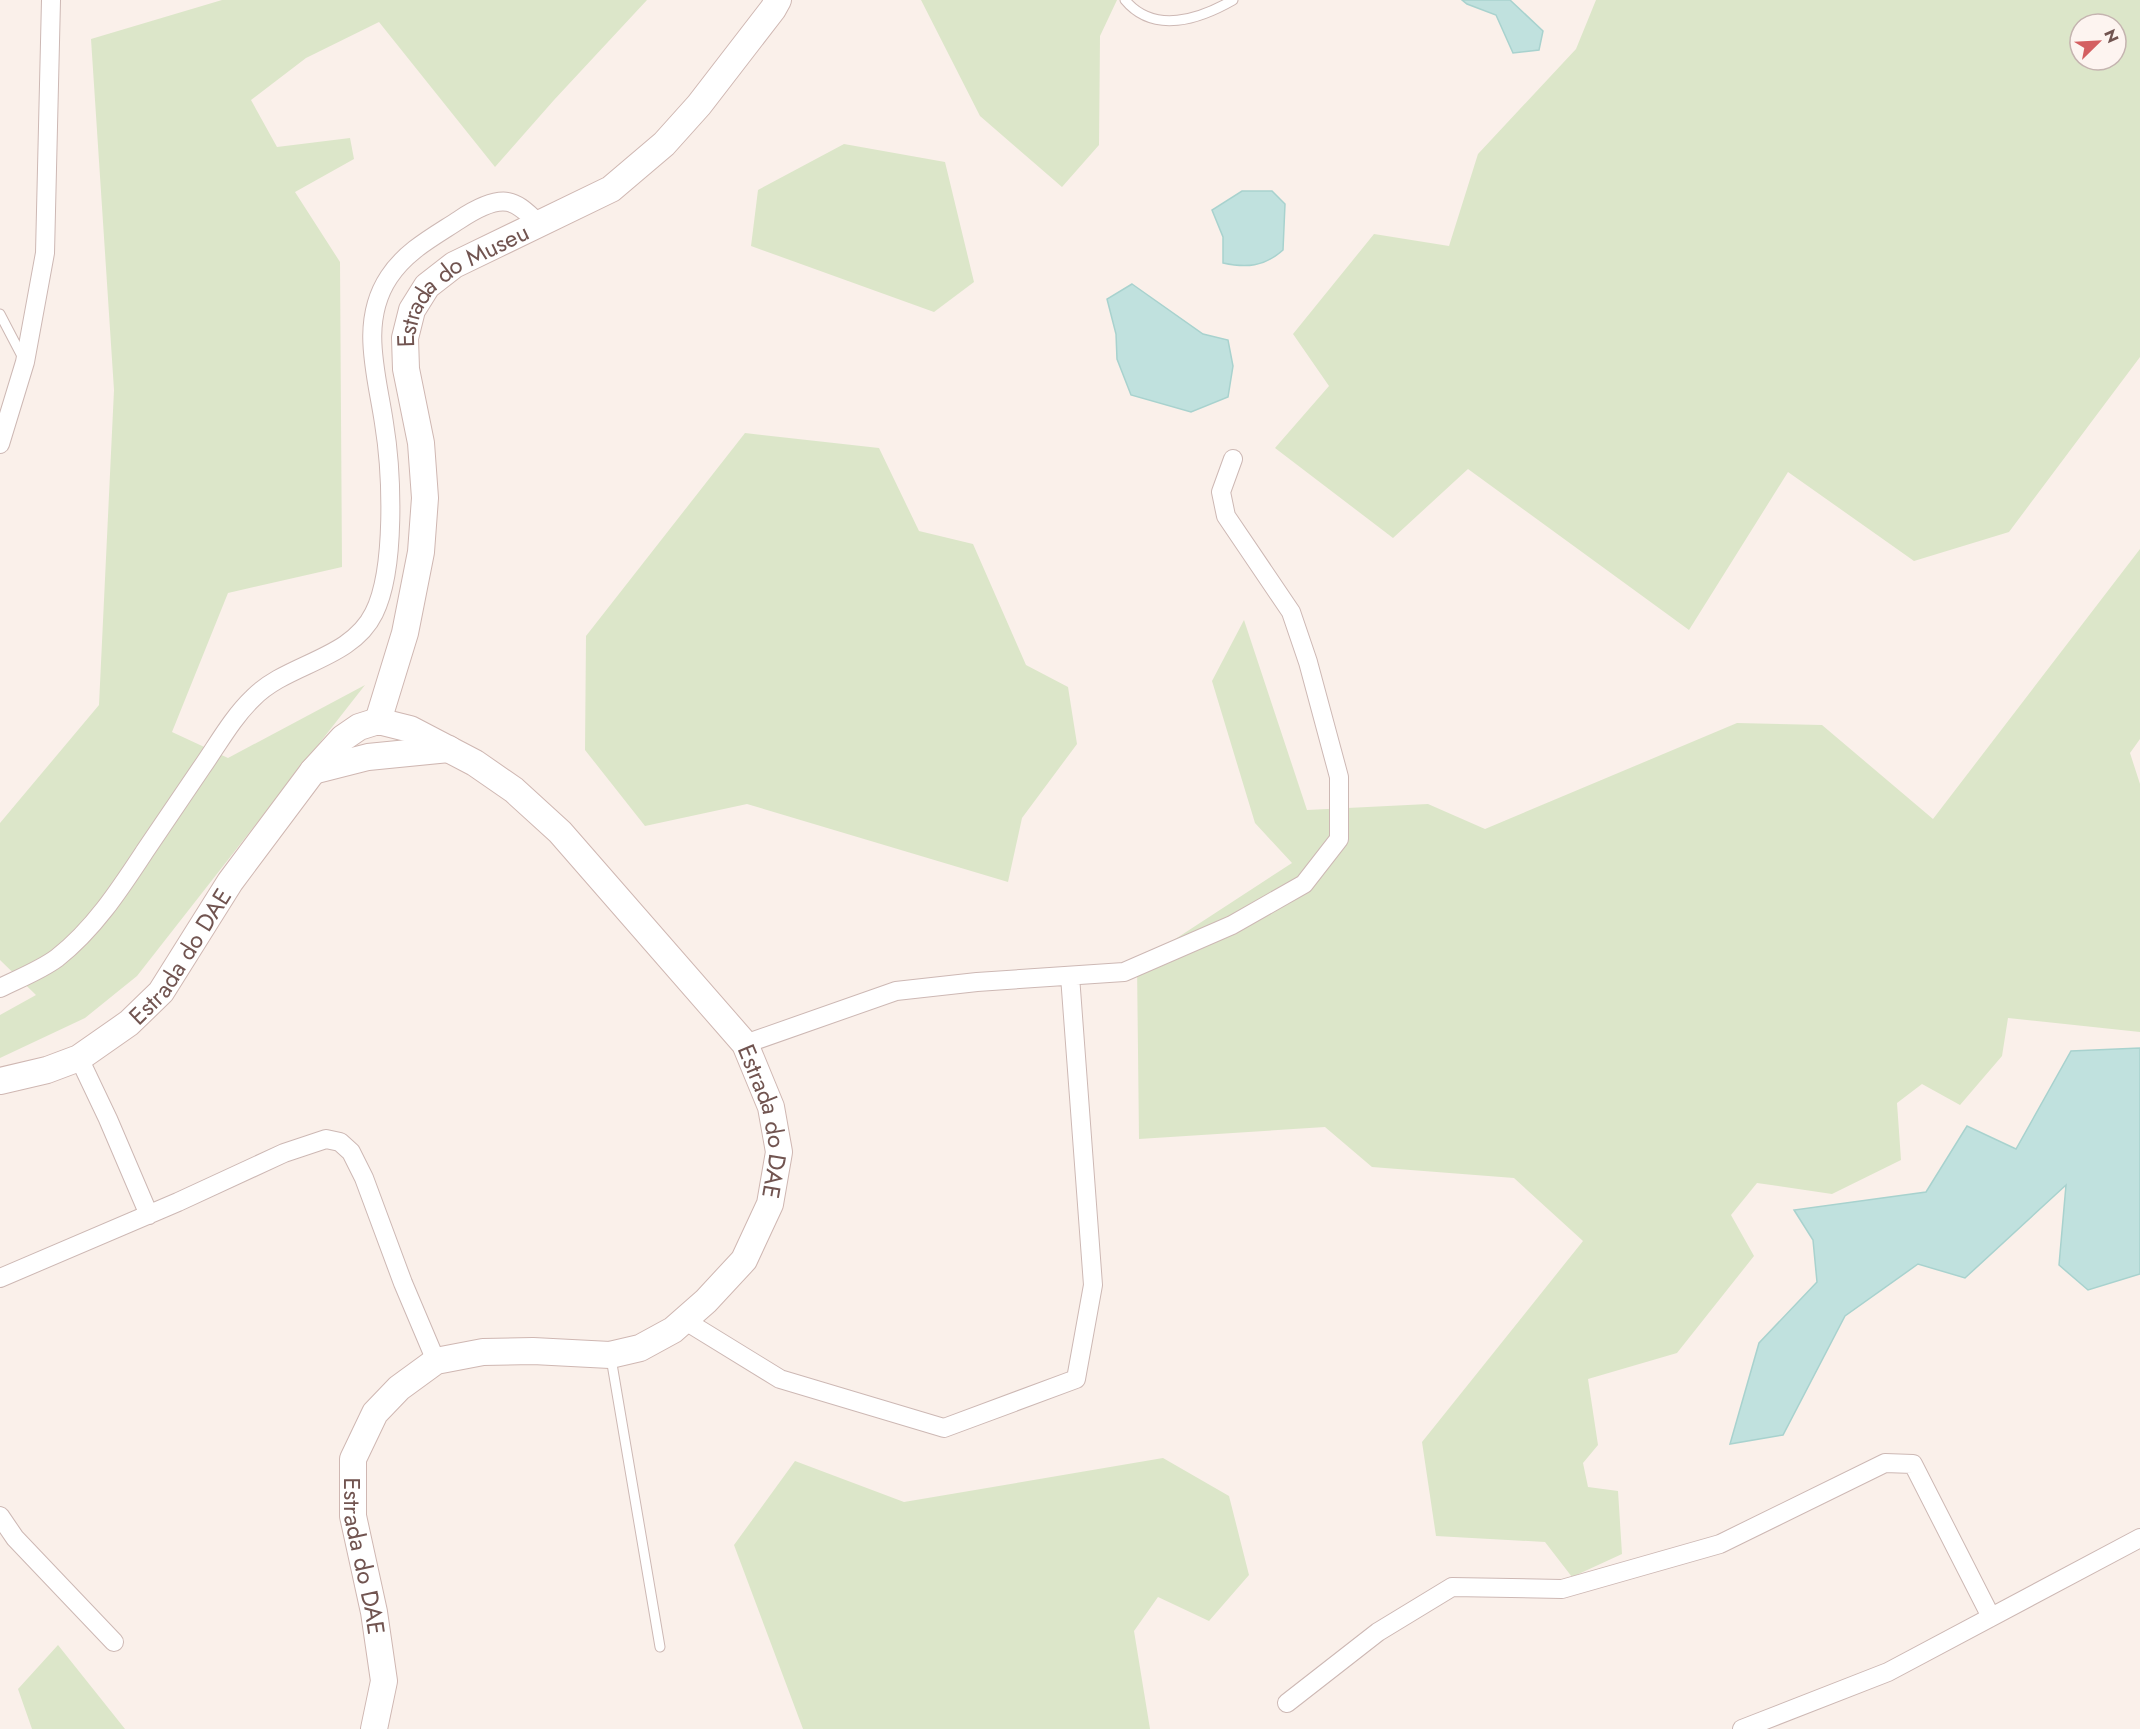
<svg xmlns="http://www.w3.org/2000/svg" width="2140" height="1729" font-family="Jost,sans-serif">
<style>
.green{fill:#dce6c9;fill-rule:evenodd}
.water{fill:#c0e1de;stroke:#a8d2ce;stroke-width:1.5}
.lines{fill:none;stroke-linecap:round;stroke-linejoin:round}
.lane-casing{stroke:#cdb8b4;stroke-width:11}
.street-casing{stroke:#cdb8b4;stroke-width:20}
.secondary-casing{stroke:#cfb7b2;stroke-width:28}
.lane{stroke:#fff;stroke-width:9}
.street{stroke:#fff;stroke-width:18}
.secondary{stroke:#fff;stroke-width:26}
.labels{text-anchor:middle;dominant-baseline:central;stroke-width:4.5;stroke-linejoin:round;paint-order:stroke}
.street-label{font-size:24px;fill:#715450;stroke:#fdf4f0}
</style>
<rect width="100%" height="100%" fill="#faf0ea"/>
<path class="green" d="M222 0H647L554 100 495 167 379 22 306 58 251 100 277 147 350 138 354 159 295 192 340 262 342 567 228 593 172 732 228 758 365 685 137 976 85 1018 0 1058V1015L36 995 0 960V823L99 705 114 390 91 39Z
M921 0H1117L1100 36 1099 145 1062 187 980 116Z
M1596 0H2140V357L2009 532 1914 561 1788 472 1689 630 1468 469 1393 538 1275 448 1329 386 1293 334 1374 234 1449 246 1478 154 1576 49ZM2080 24H2116V60H2080Z
M844 144 945 162 974 282 934 312 751 246 758 190Z
M745 433 879 448 919 531 973 544 1026 665 1068 687 1077 744 1022 818 1008 882 747 804 645 826 585 750 586 636Z
M2140 549V739L2130 753 2140 784V1032L2008 1018 2002 1056 1960 1105 1922 1084 1897 1103 1901 1160 1832 1194 1757 1183 1731 1215 1754 1256 1677 1353 1588 1379 1598 1445 1583 1463 1588 1487 1618 1491 1622 1554 1572 1577 1545 1542 1436 1536 1422 1442 1583 1241 1514 1178 1372 1167 1325 1127 1139 1139 1137 964 1292 863 1255 823 1212 681 1244 620 1307 810 1428 804 1485 829 1737 723 1822 725 1933 819Z
M1163 1458 1229 1496 1249 1575 1209 1621 1158 1597 1134 1631 1150 1729H803L734 1545 795 1461 904 1502Z
M58 1645 125 1729H32L18 1689Z"/>
<path class="water" d="M1462 0H1510L1543 31 1539 50 1513 53 1496 15 1467 4Z
M1242 191H1272L1285 204 1283 250C1264 267 1246 268 1223 263V237L1212 210Z
M1132 284 1203 334 1228 340 1233 366 1228 397 1191 412 1131 395 1117 359 1116 334 1107 299Z
M2140 1048V1274L2088 1290 2059 1265 2066 1185 1965 1278 1918 1264 1845 1316 1783 1435 1730 1444 1759 1343 1817 1282 1813 1240 1794 1210 1926 1192 1967 1126 2016 1149 2071 1051Z"/>
<g class="lines">
<defs>
<path id="lane" d="M1125 0C1154 35 1200 19 1233 0
M0 314 24 360
M611 1358 660 1647"/>
<path id="street" d="M0 444 25 362 45 253 51 0
M0 988C18 979 41 970 57 958 94 929 120 889 145 851 164 823 183 795 202 767 218 744 233 717 253 698 287 663 351 660 374 613 396 569 392 472 384 423 377 375 359 322 389 277 406 251 433 237 459 220 471 212 492 199 508 202 520 204 530 216 539 223
M745 1044 896 991 977 982 1124 972 1232 925 1304 884 1339 839V777L1308 662 1291 612 1226 516 1221 492 1233 459
M79 1058 108 1119 149 1215
M0 1278 178 1202 284 1153 326 1139 340 1142 351 1152 364 1178 403 1283 436 1361
M684 1320 780 1379 944 1428 1076 1379 1093 1285 1070 976
M0 1516 15 1538 114 1642
M1287 1703 1378 1632 1452 1587 1562 1589 1720 1544 1885 1463 1913 1464 1991 1617
M1742 1729 1888 1672 2140 1538"/>
<g id="secondary">
<path id="s1" d="M378 721 405 633 421 552 425 498 421 443 406 369 405 338 412 310 427 286 454 265 611 189 664 144 699 105 773 9 778 0"/>
<path d="M313 771 368 757 449 749"/>
<path id="s2" d="M0 1081 47 1070 79 1058 129 1023 161 992 230 882 313 771 343 738 359 727 378 721 410 729 475 763 514 790 560 832 745 1044 771 1107 779 1152 770 1204 744 1260 706 1301 673 1330 640 1348 610 1355 533 1351 483 1352 436 1361 399 1388 375 1413 353 1459V1516L374 1612 384 1681 374 1729"/>
</g>
</defs>
<use href="#lane" class="lane-casing"/>
<use href="#street" class="street-casing"/>
<use href="#secondary" class="secondary-casing"/>
<use href="#lane" class="lane"/>
<use href="#street" class="street"/>
<use href="#secondary" class="secondary"/>
</g>
<g class="labels">
<g class="street-label">
<text stroke="none"><textPath href="#s1" startOffset="472">Estrada do Museu</textPath></text>
<text stroke="none"><textPath href="#s2" startOffset="228">Estrada do DAE</textPath></text>
<text stroke="none"><textPath href="#s2" startOffset="1119">Estrada do DAE</textPath></text>
<text stroke="none"><textPath href="#s2" startOffset="1839">Estrada do DAE</textPath></text>
</g>
</g>
<g transform="translate(2098 42) rotate(66)"><circle r="28" fill="#fdf4f0" stroke="#c5b4b0" stroke-width="1.5"/>
<path d="M0-4.5L10 22L0 15L-10 22Z" fill="#d45f61"/>
<text y="-9" font-size="16" font-weight="bold" text-anchor="middle" fill="#715450">N</text>
</g>
</svg>
